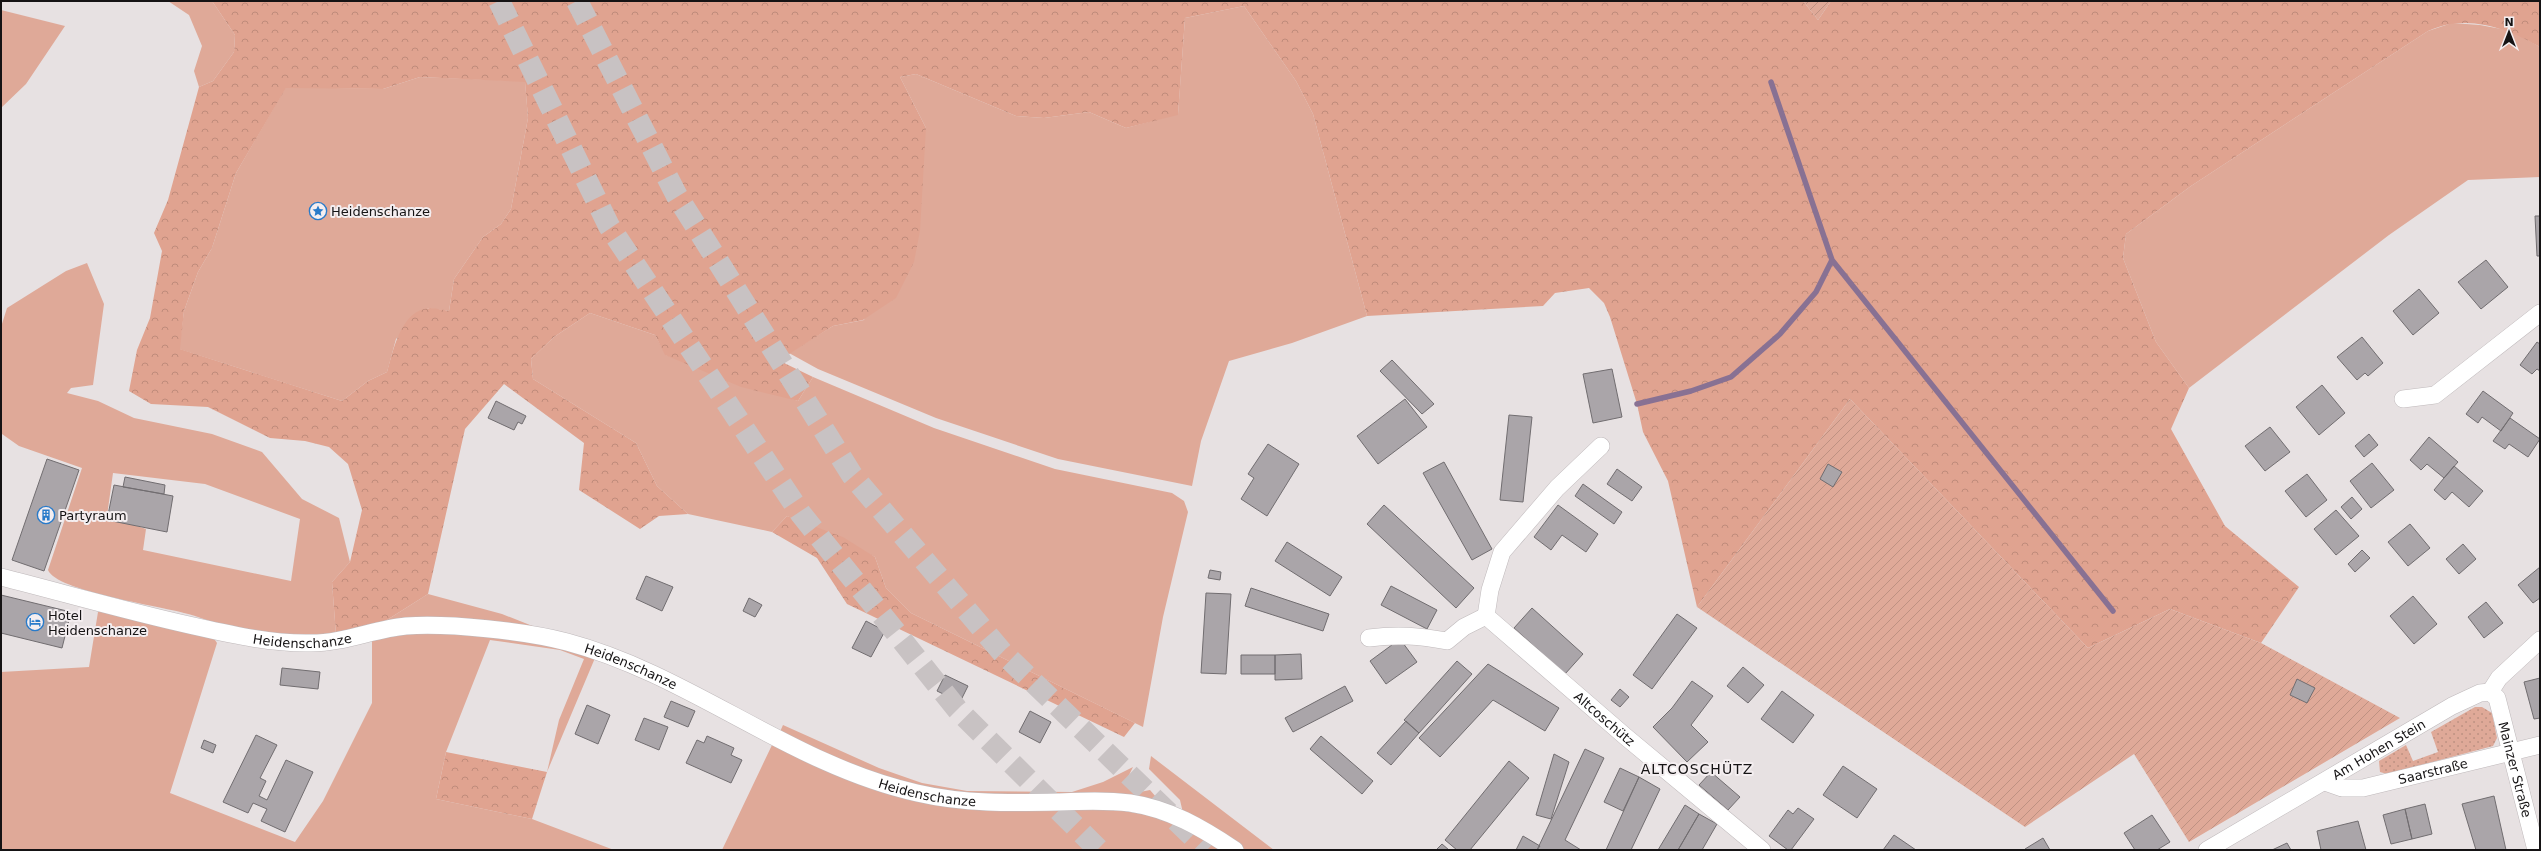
<svg xmlns="http://www.w3.org/2000/svg" width="2541" height="851" font-family="'DejaVu Sans',sans-serif">
<style>
.grass{fill:#dfa998;fill-rule:evenodd}
.forest{fill:url(#forest-crowns);fill-rule:evenodd}
.park{fill:url(#park-dots)}
.garden{fill:url(#garden-furrows)}
.lines{fill:none;stroke-linecap:round;stroke-linejoin:round}
.stream{stroke:#887193;stroke-width:5.5}
.building{fill:#aaa5a9;stroke:#716d70}
.highway-tunnel{stroke:#c8c2c3;stroke-width:22;stroke-dasharray:22 11;stroke-linecap:butt}
.street-casing{stroke:#bfb9bb;stroke-width:18}
.street{stroke:#fff;stroke-width:17}
.labels{text-anchor:middle;dominant-baseline:central;stroke-width:4;stroke-linejoin:round;paint-order:stroke}
.poi-label{font-size:13px;fill:#151314;stroke:#f4eef0;text-anchor:start}
.street-label{font-size:13px;fill:#151314;stroke:#f4eef0}
.neighbourhood-label{font-size:14px;letter-spacing:1px;fill:#151314;stroke:#f4eef0}
</style>
<defs>
<pattern id="forest-crowns" width="20" height="18" patternUnits="userSpaceOnUse"><rect width="20" height="18" fill="#e0a390"/><path d="M2 6a3 3 0 1 1 6 0M12 15a3 3 0 1 1 6 0" fill="none" stroke="#bf8b7b"/></pattern>
<pattern id="park-dots" width="8" height="8" patternUnits="userSpaceOnUse"><rect width="8" height="8" fill="#dfa998"/><path d="M2 2h.1M6 6h.1" fill="none" stroke="#be9182" stroke-width="1.8" stroke-linecap="round"/></pattern>
<pattern id="garden-furrows" width="10" height="10" patternUnits="userSpaceOnUse"><rect width="10" height="10" fill="#dfa998"/><path d="M-1 1l2-2M0 10L10 0M9 11l2-2" fill="none" stroke="#be9182"/></pattern>
</defs>
<rect width="100%" height="100%" fill="#e7e1e2"/>
<path class="grass" d="M168 1H212L235 35 234 52 213 81 199 87 194 71 202 46 189 15Z
M1244 6 1296 81 1313 114 1367 316 1292 343 1229 361 1201 441 1192 486 1058 459 936 418 818 369 789 353 833 326 864 320 926 128 900 77 916 74 1016 116 1044 118 1089 112 1126 128 1178 114 1185 18Z
M1 10 65 26 26 84 1 108Z
M2452 23 2480 25 2512 31 2540 47V177L2468 180 2389 235 2189 388 2156 342 2123 258 2126 234 2191 186 2428 31Z
M420 77 525 81 528 118 511 209 501 224 483 237 454 279 449 311 428 308 396 339 387 372 368 381 342 401 179 349 184 311 198 272 212 248 236 173 286 87 383 89Z
M87 263 104 304 93 385 71 388 67 393 98 401 134 418 212 434 262 452 302 499 339 518 350 562 332 582 336 635C301 639 259 634 225 626 211 622 198 616 184 613 160 606 56 591 48 570L82 468 19 446 2 434 1 327 7 308 66 271ZM113 473 205 484 300 519 291 581 143 550 146 529 107 516Z
M590 313 655 335 666 355 798 401 813 377 934 428 1055 469 1172 493 1184 501 1188 512 1163 617 1143 727 911 613 886 588 875 557 787 516 772 532 688 514 657 486 636 443 533 379 531 359 554 337Z
M428 594 502 614 535 627 379 625Z
M105 611 213 637 217 643 170 793 295 842 323 801 372 703V639C440 621 529 639 595 658L547 772 559 720 584 659 560 650 490 640 446 752 436 799 532 819 614 850H1V672L89 667 98 612Z
M783 725 879 768 922 783 967 791 1072 792 1103 782 1133 767 1127 779 1140 792 1150 790 1162 804 972 796 875 776 779 734Z
M772 745 880 789 1096 806 1165 818 1226 850H722Z
M1151 756 1274 850H1244L1200 821 1183 813 1180 800 1149 769Z"/>
<path class="forest" d="M212 1H1803L1818 20 1831 1H2540V47C2514 32 2482 19 2451 24 2444 25 2435 28 2428 31L2191 186 2126 234 2123 258 2156 342 2189 388 2171 429 2225 526 2299 587 2261 643 2170 609 2088 648 1850 399 1697 607 1668 481 1643 432 1637 404 1610 317 1604 303 1589 288 1555 293 1543 306 1367 316 1313 114 1296 81 1244 6 1185 18 1178 115 1126 128 1089 112 1044 118 1016 116 916 74 900 77 926 128 920 231 914 262 896 298 863 320 833 326 786 356 782 362 813 377 798 401 741 387 665 355 655 335 590 313 554 337 531 359 533 379 636 443 657 486 688 514 659 516 640 529 579 490 584 443 504 384 465 429 428 594 379 625 336 635 332 582 350 562 362 510 348 464 329 447 305 441 270 438 208 407 151 404 129 391 137 350 150 318 162 251 154 233 168 200 199 87 213 81 234 52 235 35ZM420 77 525 82 528 118 511 209 501 224 483 237 454 279 449 311C443 310 436 308 430 308 401 309 393 351 387 372L368 381 342 401 180 349 184 311 198 272 212 248 236 173 286 88 383 89Z
M787 516 843 537 875 557 886 588 911 613 1135 723 1124 737 847 604 817 558 772 532Z
M446 752 547 772 532 819 436 799Z"/>
<path class="park" d="M2475 707H2482L2492 713 2497 738 2493 746 2387 774 2380 772 2379 761 2406 745 2413 761 2438 752 2431 732Z"/>
<path class="garden" d="M1803 1H1831L1818 20Z
M1850 399 2088 648 2170 609 2261 643 2400 718 2189 842 2134 754 2025 827 1697 607Z"/>
<g class="lines">
<path class="stream" d="M1771 82 1832 260 2113 611
M1637 404 1691 391 1731 377 1780 334 1816 292 1832 260"/>
</g>
<path class="building" d="M2535 216H2540V256H2537Z
M2486 260 2508 287 2481 309 2458 282Z
M2419 289 2439 313 2413 335 2393 311Z
M2362 337 2383 363 2368 376 2365 373 2357 380 2337 357Z
M2537 342 2540 344V371L2537 369 2532 374 2520 365Z
M1392 360 1434 404 1422 414 1380 371Z
M1612 369 1622 417 1593 423 1583 374Z
M2322 385 2345 413 2319 435 2296 407Z
M2483 391 2513 413 2501 431 2482 417 2478 423 2466 414Z
M1405 399 1427 427 1378 464 1357 436Z
M496 401 526 416 522 424 518 422 514 430 488 418Z
M1509 415 1532 417 1523 502 1500 500Z
M2510 418 2540 439 2528 457 2509 444 2505 449 2493 441Z
M2270 427 2290 452 2265 471 2245 446Z
M2369 434 2378 445 2364 457 2355 446Z
M2429 437 2458 462 2444 478 2427 464 2421 470 2410 460Z
M1268 444 1299 464 1267 516 1241 499 1254 478 1248 474Z
M47 459 79 470 44 571 12 560Z
M1444 462 1492 549 1472 560 1423 473Z
M2372 463 2394 490 2371 508 2350 481Z
M1828 464 1842 472 1833 487 1820 479Z
M2454 466 2483 491 2469 507 2452 492 2445 500 2434 490Z
M1617 469 1642 487 1632 501 1607 484Z
M2307 474 2327 500 2306 517 2285 491Z
M125 477 165 485 164 494 123 487Z
M1583 484 1622 512 1614 524 1575 496Z
M114 485 173 496 167 532 107 520Z
M2352 497 2362 509 2351 519 2341 507Z
M1384 505 1474 588 1456 608 1367 524Z
M1558 505 1598 534 1586 552 1562 535 1551 550 1534 537Z
M2336 510 2359 536 2336 555 2314 529Z
M2410 524 2430 548 2408 566 2388 542Z
M1287 542 1342 577 1330 596 1275 561Z
M2463 544 2476 559 2459 574 2446 559Z
M2362 550 2370 558 2355 572 2348 564Z
M2540 567V598L2533 603 2518 585Z
M1210 570 1221 572 1220 580 1208 578Z
M646 576 673 587 662 611 636 599Z
M1391 586 1437 610 1427 629 1381 605Z
M1251 588 1329 614 1323 631 1245 606Z
M1206 593 1231 594 1226 674 1201 673Z
M1 595 71 612 62 648 1 633Z
M2413 596 2437 624 2414 644 2390 616Z
M749 598 762 605 755 617 743 611Z
M2486 602 2503 623 2484 638 2468 617Z
M1532 608 1583 654 1565 674 1514 628Z
M1677 614 1697 628 1652 689 1633 675Z
M866 621 885 631 871 657 852 648Z
M1400 639 1417 662 1386 684 1370 661Z
M1301 654 1302 679 1275 680V655Z
M1241 655H1275V674H1241Z
M1457 661 1472 674 1419 733 1404 720Z
M1488 664 1559 708 1545 731 1493 700 1440 757 1419 738Z
M1743 667 1764 685 1748 703 1727 686Z
M282 668 320 672 318 689 280 685Z
M945 675 968 686 960 702 937 691Z
M2540 678V718L2534 719 2524 682Z
M2297 679 2315 688 2307 703 2290 695Z
M1692 681 1713 696 1691 725 1708 742 1687 762 1653 727 1672 708Z
M1345 686 1353 701 1293 732 1285 718Z
M1620 689 1629 697 1620 707 1611 700Z
M1782 691 1814 715 1793 743 1761 719Z
M671 701 695 711 688 727 664 717Z
M587 705 610 715 598 744 575 734Z
M1030 711 1051 722 1040 743 1019 732Z
M644 718 668 727 659 750 635 740Z
M1406 721 1419 733 1391 765 1377 753Z
M256 735 277 745 260 778 266 781 259 796 267 800 286 760 313 772 285 832 261 821 267 809 253 803 248 813 223 802Z
M707 736 734 748 731 755 742 760 731 783 686 763 697 740 704 743Z
M1321 736 1373 781 1362 794 1310 749Z
M204 740 216 745 213 753 201 748Z
M1585 749 1604 758 1565 840 1581 850H1537Z
M1554 754 1569 762 1551 819 1536 815Z
M1509 761 1529 778 1470 850H1457L1445 840Z
M1843 766 1877 789 1857 818 1823 795Z
M1620 768 1639 777 1623 811 1604 802Z
M1711 772 1740 797 1728 810 1699 785Z
M1639 777 1660 789 1631 850H1606Z
M2494 796 2506 850H2476L2462 804Z
M2425 804 2432 834 2412 839 2405 809Z
M1685 805 1699 814 1678 850H1658Z
M1798 808 1814 819 1791 850H1788L1769 836 1788 810 1793 814Z
M2405 809 2412 839 2391 844 2383 815Z
M1699 814 1717 824 1702 850H1678Z
M2152 815 2170 842 2157 850H2135L2124 833Z
M2358 821 2366 850H2321L2317 831Z
M1894 835 1916 850H1883Z
M1523 836 1540 846 1537 850H1516Z
M2043 838 2050 850H2025V849Z
M2287 843 2291 850H2272Z
M1442 844 1449 850H1436Z"/>
<g class="lines">
<path class="highway-tunnel" d="M499 1 609 226 801 514 957 709 1099 850
M577 1 677 196 852 475 1002 652 1207 850"/>
<defs>
<g id="street">
<path d="M2403 399 2435 395 2540 313"/>
<path id="s1" d="M1 577C64 593 126 611 189 625 229 634 270 644 311 643 344 643 374 629 406 626 449 623 525 631 567 642 691 675 791 765 917 793 964 804 1011 803 1059 802 1083 801 1106 800 1130 803 1170 809 1202 828 1235 850"/>
<path id="s2" d="M1486 616 1626 737 1762 850"/>
<path d="M1486 616 1490 590 1502 552 1557 488 1601 446"/>
<path d="M1369 638C1397 634 1420 636 1447 641L1464 627 1486 616"/>
<path id="s3" d="M2490 692 2497 698 2536 850"/>
<path d="M2490 692 2499 678 2540 640"/>
<path id="s4" d="M2325 782 2342 788H2363L2540 745"/>
<path id="s5" d="M2207 850 2452 706 2480 693 2490 692"/>
</g>
</defs>
<use href="#street" class="street-casing"/>
<use href="#street" class="street"/>
</g>
<defs>
<symbol id="sight-ring" viewBox="-11 -11 22 22"><circle r="9.5" fill="#f4eef0" stroke="#297bca" stroke-width="1.5"/><path d="M0-6L1.8-2.2L6-1.7L2.9 1.2L3.7 5.4L0 3.3L-3.7 5.4L-2.9 1.2L-6-1.7L-1.8-2.2Z" fill="#297bca"/></symbol>
<symbol id="building-ring" viewBox="-11 -11 22 22"><circle r="9.5" fill="#f4eef0" stroke="#297bca" stroke-width="1.5"/><path d="M-4-6H4V6H1V3H-1V6H-4ZM-2.5-4.3h1.7v1.8h-1.7ZM.8-4.3h1.7v1.8H.8ZM-2.5-1h1.7V.8h-1.7ZM.8-1h1.7V.8H.8Z" fill="#297bca"/></symbol>
<symbol id="hotel-ring" viewBox="-11 -11 22 22"><circle r="9.5" fill="#f4eef0" stroke="#297bca" stroke-width="1.5"/><path d="M-6-4.5h1.5V1H6V5H4.5V3h-9V5H-6ZM-4 0a1.8 1.8 0 1 1 3.6 0ZM.5 0V-2.5h3Q6-2.5 6 0Z" fill="#297bca"/></symbol>
</defs>
<g fill-rule="evenodd">
<use href="#sight-ring" x="308" y="201" width="20" height="20"/>
<use href="#building-ring" x="36" y="505" width="20" height="20"/>
<use href="#hotel-ring" x="25" y="612" width="20" height="20"/>
</g>
<g class="labels">
<g class="poi-label">
<text x="331" y="211">Heidenschanze</text>
<text x="59" y="515">Partyraum</text>
<text x="48" y="615">Hotel<tspan x="48" dy="15">Heidenschanze</tspan></text>
</g>
<g class="street-label">
<text stroke="none"><textPath href="#s1" startOffset="309">Heidenschanze</textPath></text>
<text stroke="none"><textPath href="#s1" startOffset="645">Heidenschanze</textPath></text>
<text stroke="none"><textPath href="#s2" startOffset="157">Altcoschütz</textPath></text>
<text stroke="none"><textPath href="#s5" startOffset="199">Am Hohen Stein</textPath></text>
<text stroke="none"><textPath href="#s3" startOffset="83">Mainzer Straße</textPath></text>
<text stroke="none"><textPath href="#s4" startOffset="111">Saarstraße</textPath></text>
<text stroke="none"><textPath href="#s1" startOffset="969">Heidenschanze</textPath></text>
</g>
<g class="neighbourhood-label">
<text x="1697" y="769">ALTCOSCHÜTZ</text>
</g>
</g>
<rect width="2541" height="851" fill="none" stroke="#151314" stroke-width="4"/>
<g transform="translate(2509 32)" stroke="#f4eef0" stroke-width="3" paint-order="stroke">
<path d="M0-3L7 15L0 10L-7 15Z" fill="#151314"/>
<text y="-6" font-size="11" font-weight="bold" text-anchor="middle" fill="#151314">N</text>
</g>
</svg>
